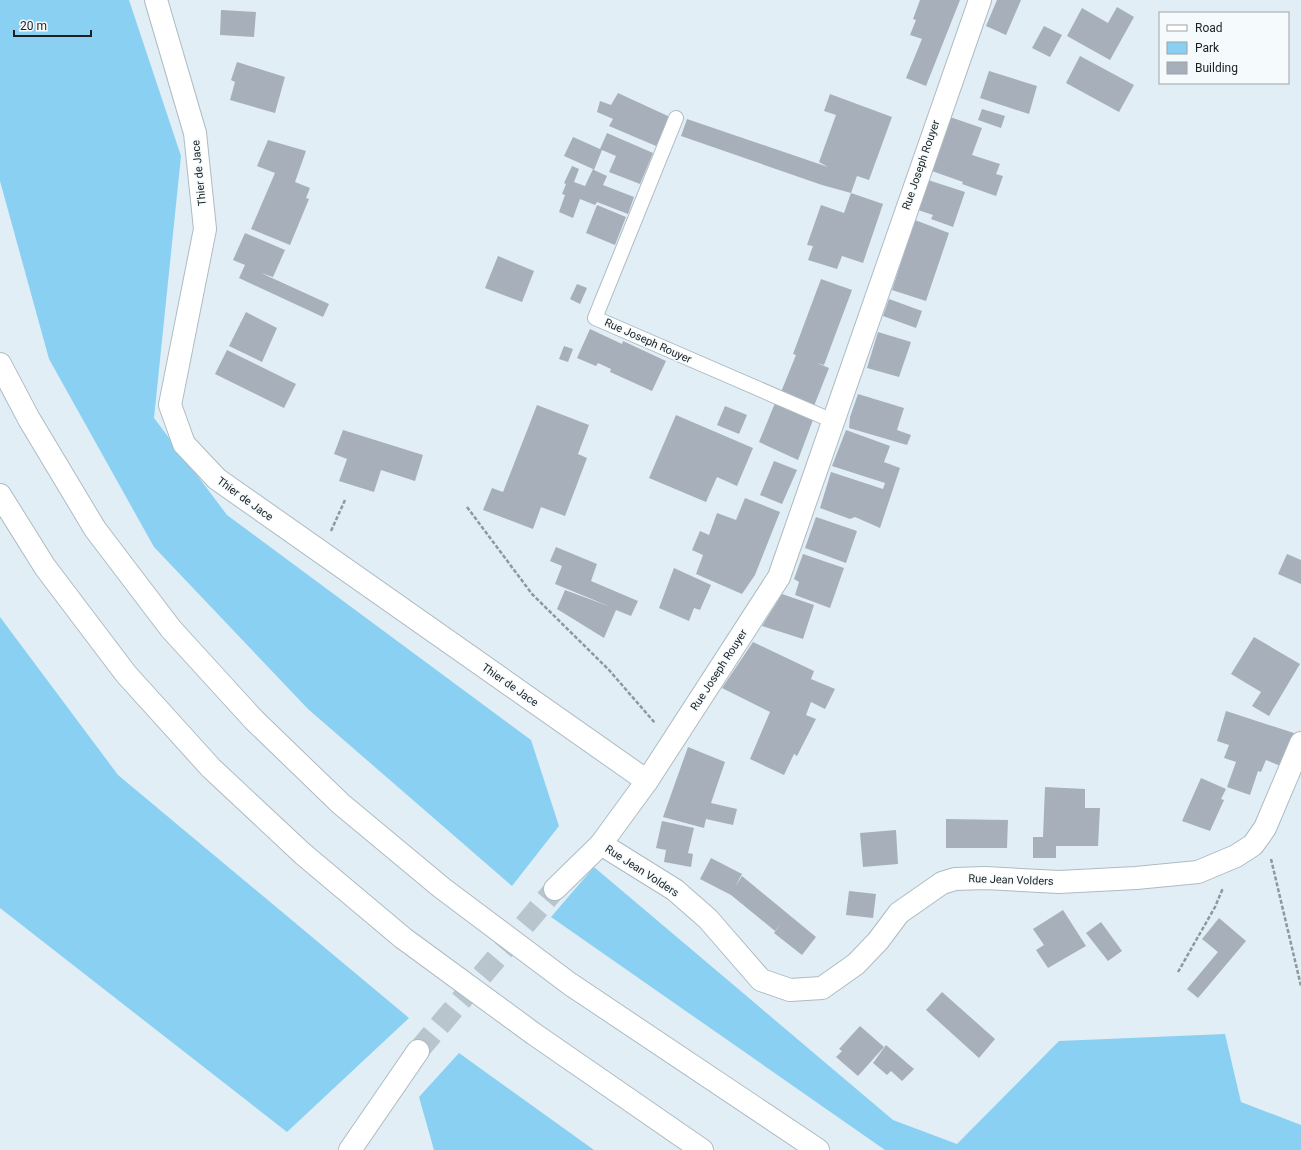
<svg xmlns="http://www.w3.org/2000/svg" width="1301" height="1150" font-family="Roboto,sans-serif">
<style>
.green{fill:#89d0f3}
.building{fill:#a7afba}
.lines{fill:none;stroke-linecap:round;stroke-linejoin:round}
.minor-tunnel{stroke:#b9c5cc;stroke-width:22;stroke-dasharray:22 11;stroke-linecap:butt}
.service-casing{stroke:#aebbc2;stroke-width:16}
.minor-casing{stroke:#aebbc2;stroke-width:24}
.tertiary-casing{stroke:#aebbc2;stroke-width:24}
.motorway-casing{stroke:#aebbc2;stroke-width:24}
.path{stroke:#8e989d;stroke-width:2.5;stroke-dasharray:4 2;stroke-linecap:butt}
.service{stroke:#fff;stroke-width:14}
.minor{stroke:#fff;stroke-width:22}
.tertiary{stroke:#fff;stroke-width:22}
.motorway{stroke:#fff;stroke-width:22}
.labels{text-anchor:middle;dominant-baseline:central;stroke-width:3;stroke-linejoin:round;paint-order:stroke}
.street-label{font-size:11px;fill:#1b2022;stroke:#f5fafd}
</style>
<rect width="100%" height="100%" fill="#e1eef6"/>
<path class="green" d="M0 0H129L181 156 154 418 227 515 531 740 559 826 512 886 308 709 154 547 49 359 0 181Z
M0 617 118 775 409 1018 287 1132 0 908Z
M594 867 893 1120 957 1144 1059 1041 1225 1034 1241 1102 1301 1125V1150H885L551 917Z
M459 1053 594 1150H434L419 1097Z"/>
<path class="building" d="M920 0H960L926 86 906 78 922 39 910 35 916 20 913 19Z
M997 0H1021L1006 35 986 26Z
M1117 7 1134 17 1110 60 1067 36 1082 8 1108 23Z
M221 10 256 12 254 37 220 35Z
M1044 26 1062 35 1050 57 1032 48Z
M1080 56 1134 85 1119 112 1066 83Z
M237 62 285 77 275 113 230 100 235 82 231 80Z
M989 71 1037 86 1029 114 980 98Z
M618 93 670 117 656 146 609 126 613 119 597 112 600 101 611 105Z
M830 94 892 117 869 180 857 176 851 193 822 185 681 136 687 119 828 167 819 162 836 115 824 111Z
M982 109 1005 116 1001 128 978 120Z
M950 117 982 128 972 155 1000 164 996 174 1003 176 996 196 962 184 963 182 932 171Z
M607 133 653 153 640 184 609 172 616 156 602 150 594 170 607 176 603 185 634 197 628 214 597 202 595 205 580 199 573 218 559 212 565 195 562 194 566 184 564 183 572 166 579 169 574 182 585 186 593 169 564 156 573 137 600 149Z
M268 140 306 151 295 182 310 188 306 198 309 199 290 245 251 229 275 173 257 166Z
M928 180 965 192 953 227 931 219 933 215 918 210Z
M851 193 883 204 863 263 842 256 837 269 808 260 813 246 807 245 821 205 844 213Z
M597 205 626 217 615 245 586 233Z
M915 220 949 233 926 301 892 290Z
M245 233 285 250 273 277 261 273 329 304 323 317 239 278 245 265 233 260Z
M498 256 534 271 522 302 485 288Z
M821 279 852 290 824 365 817 363 829 368 814 406 781 392 796 355 793 354Z
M577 284 587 288 580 304 570 299Z
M889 299 922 311 916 328 883 316Z
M246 312 277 328 262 362 229 346Z
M590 329 622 344 623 341 666 361 652 391 610 372 611 369 598 363 596 366 577 358Z
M878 332 911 342 899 377 867 368Z
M564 346 573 349 568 362 559 359Z
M227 350 296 384 284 408 215 374Z
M858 394 904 408 897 430 911 435 907 445 849 428 850 417Z
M775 403 813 420 798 460 759 442Z
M537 405 589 425 578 454 587 458 565 516 541 507 533 529 483 510 492 488 503 492Z
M725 406 747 415 739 434 717 425Z
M676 415 753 448 737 486 717 477 706 502 649 478Z
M343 430 423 455 415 481 381 470 374 492 339 481 347 459 334 454Z
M846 430 890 446 884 462 900 468 880 528 855 517 850 519 820 508 831 472 883 489 885 483 832 466Z
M774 461 797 470 782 504 760 495Z
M745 498 780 512 755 575 742 594 696 574 703 555 692 550 700 531 709 535 717 513 736 520Z
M816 517 857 531 846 563 805 548Z
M556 547 597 564 591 581 638 601 631 616 616 610 604 638 557 609 565 590 611 607 555 584 562 566 550 561Z
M803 554 844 568 830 608 795 595 799 582 794 579Z
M1287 554 1301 560V584L1278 574Z
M674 568 711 585 700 610 694 608 689 621 659 608Z
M782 594 814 605 803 639 762 626Z
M1254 637 1300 664 1269 716 1252 706 1261 692 1231 674Z
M753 642 814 671 811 679 835 689 825 709 811 702 806 715 816 719 797 756 794 754 784 775 750 759 770 712 722 688Z
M1226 711 1294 733 1283 767 1266 760 1261 772 1258 771 1250 795 1227 787 1236 762 1224 758 1229 745 1217 741Z
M688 747 725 762 711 803 737 809 733 825 706 819 704 828 663 817Z
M1201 778 1226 789 1221 799 1224 800 1210 831 1182 821Z
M1045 787 1085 789V808H1100L1098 846H1056V858H1033V837H1043Z
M946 819 1008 820 1007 848H946Z
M662 821 694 828 688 853 693 854 691 867 664 862 666 850 656 848Z
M896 830 898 864 863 867 860 833Z
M711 858 742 874 735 887 742 876 816 937 802 955 774 933 782 922 775 931 731 895 700 879Z
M849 891 876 894 873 918 846 915Z
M1063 910 1086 946 1048 968 1036 950 1044 945 1033 929Z
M1219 918 1246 941 1198 998 1187 989 1218 952 1202 939Z
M1101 922 1122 951 1108 961 1086 933Z
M942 992 995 1039 979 1058 926 1010Z
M860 1026 884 1047 858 1076 836 1057 842 1051 839 1049Z
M886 1045 914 1069 902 1081 891 1071 887 1075 873 1063Z"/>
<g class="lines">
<path class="minor-tunnel" d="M418 1051 555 889"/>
<defs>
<path id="service" d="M676 118 595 318 833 421"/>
<path id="minor" d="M156 0 195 133 205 229 170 405 184 444 217 479 647 781
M555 889 601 844 675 890 708 919 761 980 790 990 822 988 856 964 878 941 899 913 942 883 955 879 985 878 1059 882 1136 878 1198 872 1236 856 1253 845 1265 828 1301 743
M350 1150 418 1051"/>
<path id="tertiary" d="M601 844 647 781 779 577 980 0"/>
<path id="motorway" d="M0 364 29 419 95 529 171 629 254 720 341 804 442 888 570 984 818 1150
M0 495 45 567 126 674 211 768 303 854 403 938 534 1034 702 1150"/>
</defs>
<use href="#service" class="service-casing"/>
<use href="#minor" class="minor-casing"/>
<use href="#tertiary" class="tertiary-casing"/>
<use href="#motorway" class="motorway-casing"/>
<path class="path" d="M467 507 532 594 609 670 655 723
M331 531 345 500
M1271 859 1301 986
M1178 972 1215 907 1223 888"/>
<use href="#service" class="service"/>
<use href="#minor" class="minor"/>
<use href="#tertiary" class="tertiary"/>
<use href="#motorway" class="motorway"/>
</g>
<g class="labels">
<g class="street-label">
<text transform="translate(921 165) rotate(-71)">Rue Joseph Rouyer</text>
<text transform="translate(199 173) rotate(-96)">Thier de Jace</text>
<text transform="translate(648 341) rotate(24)">Rue Joseph Rouyer</text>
<text transform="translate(245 499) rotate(36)">Thier de Jace</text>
<text transform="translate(719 670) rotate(-57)">Rue Joseph Rouyer</text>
<text transform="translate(510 685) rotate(35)">Thier de Jace</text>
<text transform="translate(642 871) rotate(33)">Rue Jean Volders</text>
<text transform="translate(1011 880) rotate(2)">Rue Jean Volders</text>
</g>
</g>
<rect x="1159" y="12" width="130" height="72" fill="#f5fafd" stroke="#9ea3a5"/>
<rect x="1167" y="25" width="20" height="6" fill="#ffffff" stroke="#9ea3a5"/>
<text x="1195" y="32" font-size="12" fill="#1b2022">Road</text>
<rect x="1167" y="42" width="20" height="12" fill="#89d0f3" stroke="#9ea3a5"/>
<text x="1195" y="52" font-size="12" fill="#1b2022">Park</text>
<rect x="1167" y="62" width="20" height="12" fill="#a7afba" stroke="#9ea3a5"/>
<text x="1195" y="72" font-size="12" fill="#1b2022">Building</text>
<path d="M14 30v6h77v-6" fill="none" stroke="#1b2022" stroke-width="2"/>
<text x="20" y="30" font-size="12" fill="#1b2022" stroke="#f5fafd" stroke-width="3" paint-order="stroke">20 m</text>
</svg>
